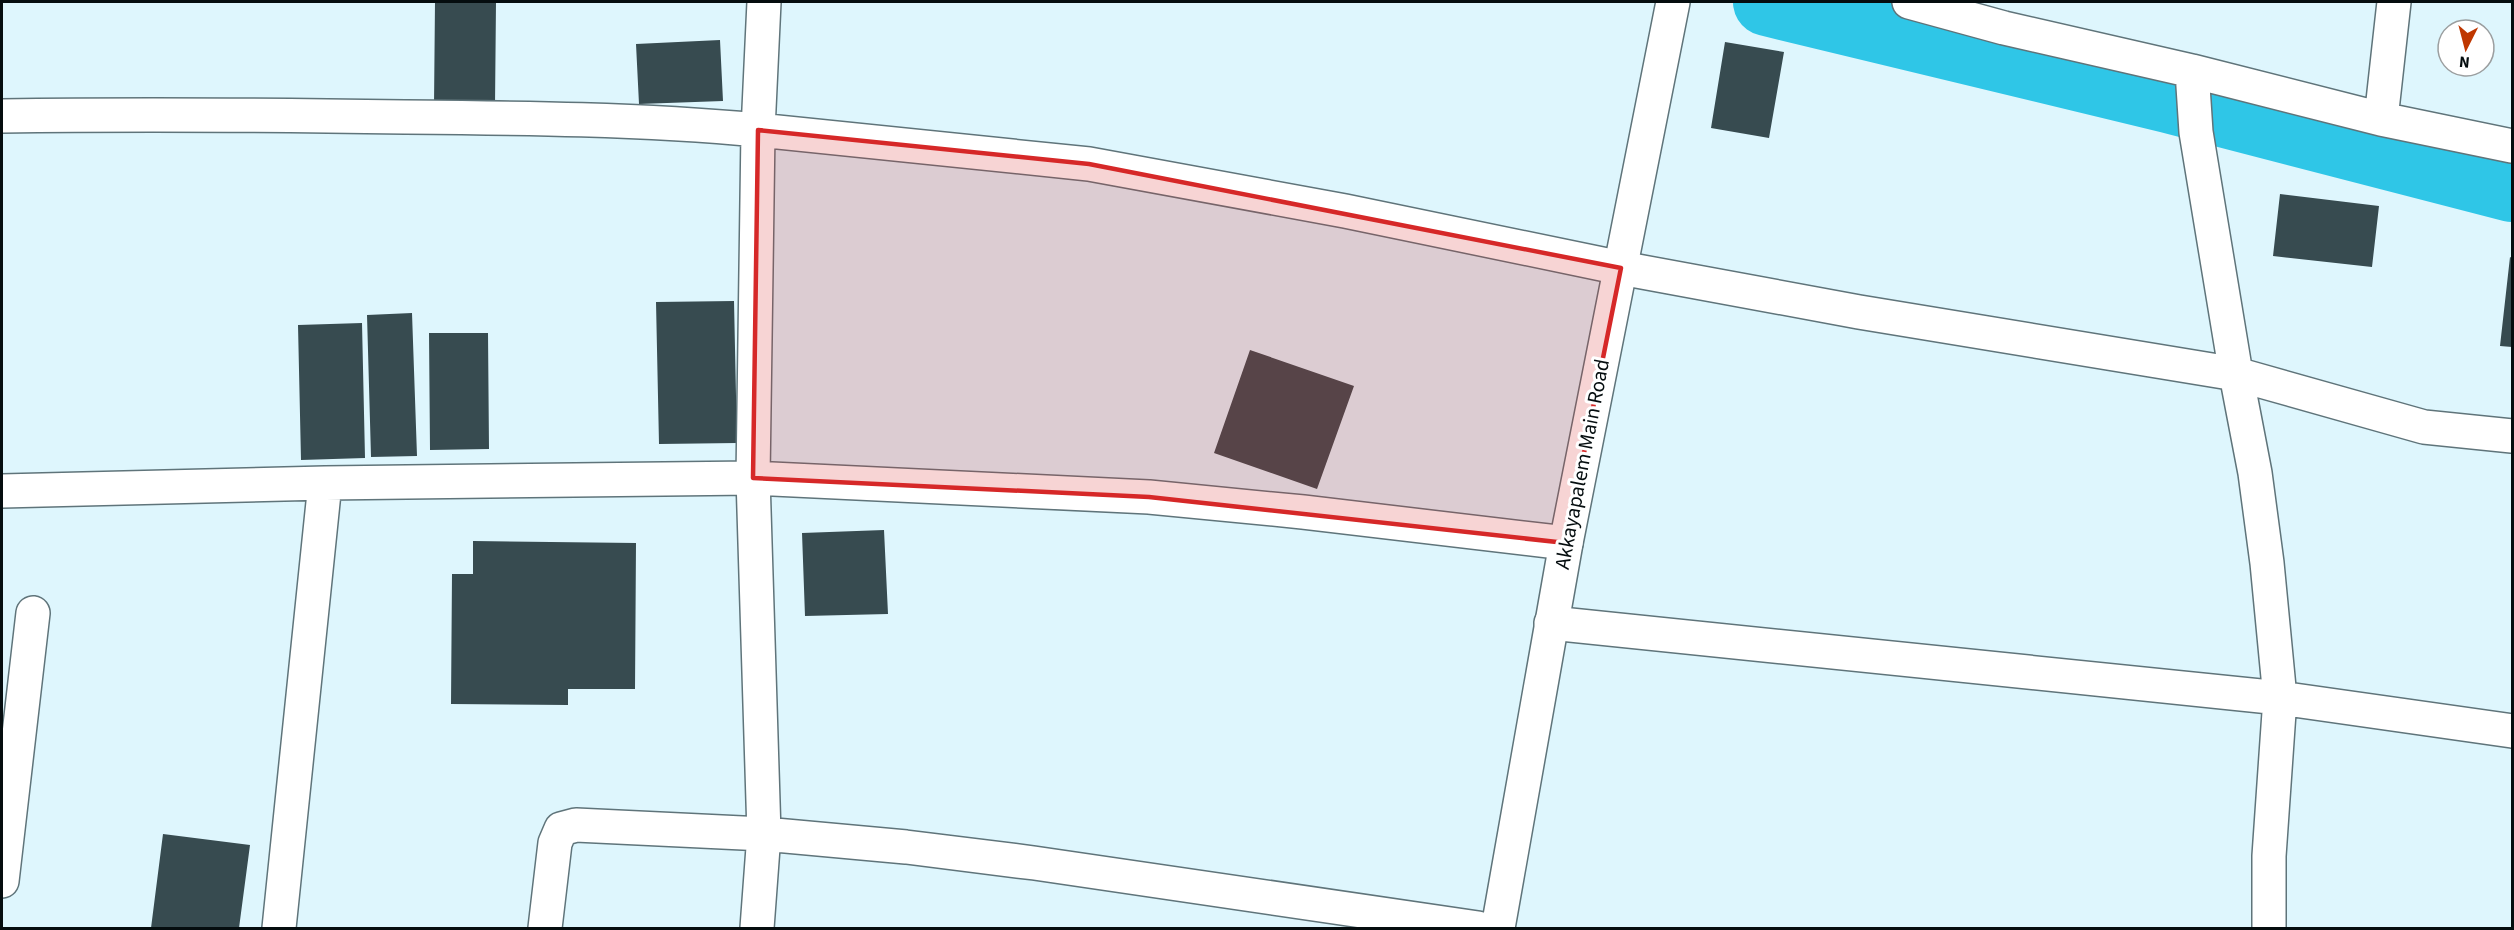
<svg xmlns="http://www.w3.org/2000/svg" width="2514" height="930" font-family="'Source Sans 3',sans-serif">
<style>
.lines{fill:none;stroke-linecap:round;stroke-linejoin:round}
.river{stroke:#2fc6e7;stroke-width:68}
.building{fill:#374b50}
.minor-casing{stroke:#5f747a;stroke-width:36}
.major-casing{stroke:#5f747a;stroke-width:36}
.minor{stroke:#fff;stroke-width:33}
.major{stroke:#fff;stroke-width:33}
.marked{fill:#d62828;fill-opacity:0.2;stroke:#d62828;stroke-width:4.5;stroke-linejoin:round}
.labels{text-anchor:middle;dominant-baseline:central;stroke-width:6;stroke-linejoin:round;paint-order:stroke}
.street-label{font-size:21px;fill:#050d0f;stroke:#fff}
</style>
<rect width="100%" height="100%" fill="#def6fd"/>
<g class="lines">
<path class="river" d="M1767 2 2168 99 2512 188"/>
</g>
<path class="building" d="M435 2H496L495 105H434Z
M720 40 723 101 639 104 636 44Z
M1725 42 1784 52 1769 138 1711 128Z
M2280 194 2379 206 2372 267 2273 256Z
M2510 257 2512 258V347L2500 346Z
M734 301 737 443 659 444 656 302Z
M412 313 417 456 371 457 367 315Z
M362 323 365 458 301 460 298 325Z
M429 333H488L489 449 430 450Z
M1250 350 1354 386 1317 489 1214 453Z
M884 530 888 614 805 616 802 533Z
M473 541 636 543 635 689H568V705L451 704 452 574H473Z
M163 834 250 845 239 928H151Z"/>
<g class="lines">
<defs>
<path id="minor" d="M1909 2 2004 28 2192 71 2381 119 2512 146
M2192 71 2196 132 2236 374 2255 473 2267 563 2280 698 2269 856V928
M2 116C136 114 270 115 405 117 522 118 641 119 758 130L764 2
M2381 119 2394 2
M2 491 325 483 753 478 764 834 906 847 1034 863 1478 928
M1566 543 1303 512 1149 497 753 478 758 130 1089 164 1345 211 1621 268 1859 312 2236 374 2424 427 2512 436
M1551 623 2280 698 2512 731
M2 881 33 613
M279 928 325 483
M545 928 555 843 561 829 576 825 764 834 757 928"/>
<path id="major" d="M1498 928 1566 543 1673 2"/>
</defs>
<use href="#minor" class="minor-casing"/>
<use href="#major" class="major-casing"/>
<use href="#minor" class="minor"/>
<use href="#major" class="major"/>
</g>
<path class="marked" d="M758 130 1089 164 1621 268 1566 543 1149 497 753 478Z"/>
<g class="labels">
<g class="street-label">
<text transform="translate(1582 464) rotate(-79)">Akkayapalem Main Road</text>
</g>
</g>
<rect width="2514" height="930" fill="none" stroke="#050d0f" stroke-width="6"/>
<g transform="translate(2466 48) rotate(186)"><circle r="28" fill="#ffffff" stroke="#9b9e9f" stroke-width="1.5"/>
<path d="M0-4.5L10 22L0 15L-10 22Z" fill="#bf3700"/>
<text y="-9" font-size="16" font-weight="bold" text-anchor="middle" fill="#050d0f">N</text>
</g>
</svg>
